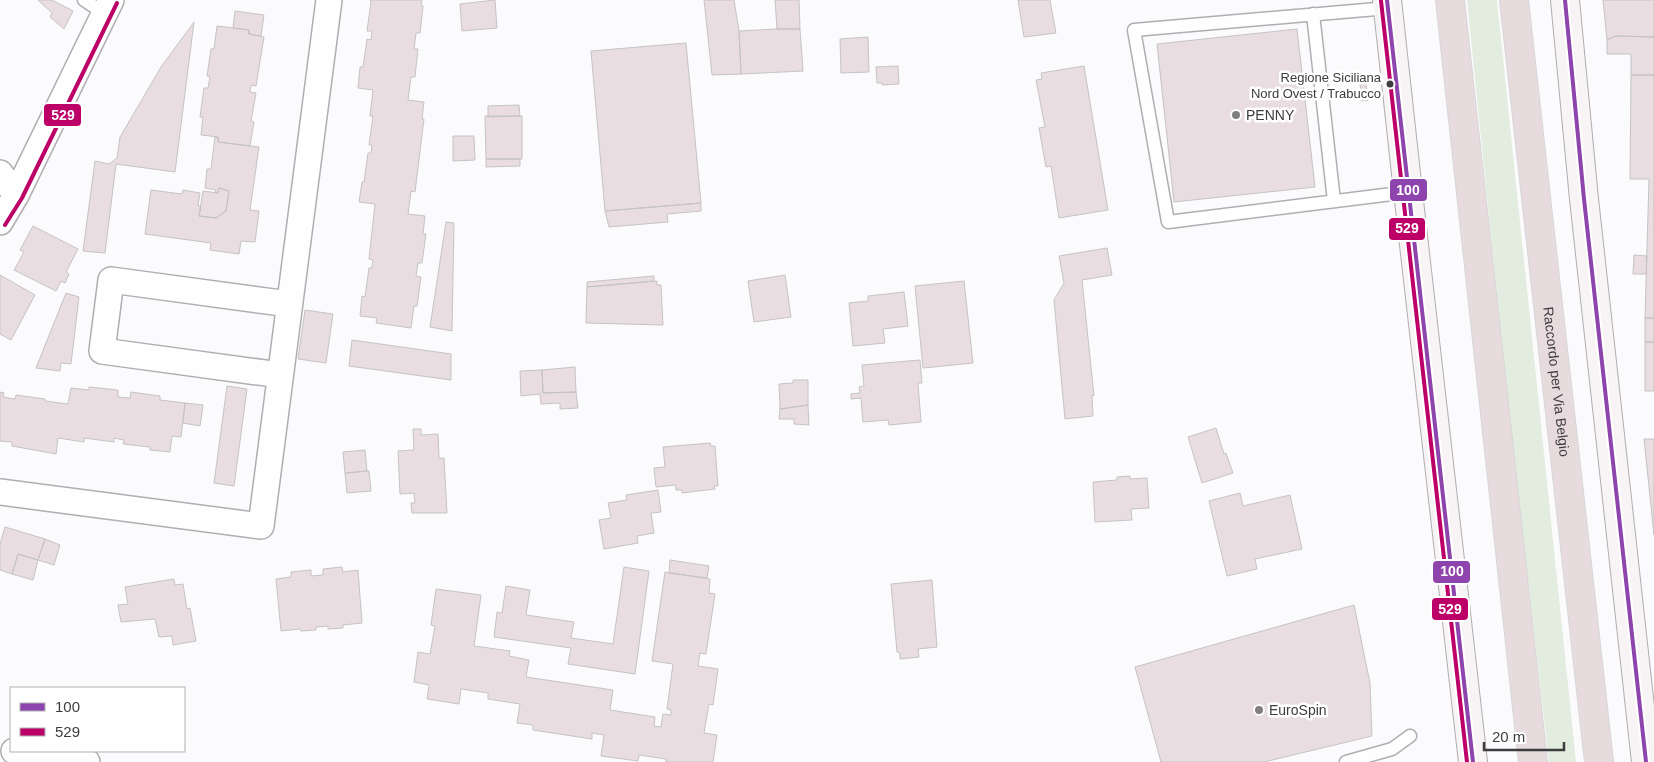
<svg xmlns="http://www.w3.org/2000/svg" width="1654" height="762" font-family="Helvetica,sans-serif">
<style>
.green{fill:#e3eddf}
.building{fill:#e9dde2;stroke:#c5c3c4}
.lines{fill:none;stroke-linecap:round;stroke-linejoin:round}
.lane-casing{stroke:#afaeb0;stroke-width:15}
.street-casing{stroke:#afaeb0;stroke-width:28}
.secondary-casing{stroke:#afaeb0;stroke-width:30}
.highway-casing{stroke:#d7d6d8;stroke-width:30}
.lane{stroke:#fefeff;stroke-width:12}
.street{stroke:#fefeff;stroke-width:25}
.secondary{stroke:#f8f3f4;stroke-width:28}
.highway{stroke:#e7dbde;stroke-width:28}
.bus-1-casing{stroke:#fff;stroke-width:8}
.bus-2-casing{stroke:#fff;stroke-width:8}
.bus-1{stroke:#8e44ad;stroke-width:4}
.bus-2{stroke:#bc0067;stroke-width:4}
.bus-dot{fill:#3d3c3e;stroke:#fff;stroke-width:2}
.poi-dot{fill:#807e80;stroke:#fff;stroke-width:2}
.labels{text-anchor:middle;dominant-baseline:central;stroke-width:5;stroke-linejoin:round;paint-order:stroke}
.bus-label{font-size:13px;fill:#3d3c3e;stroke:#fff;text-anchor:end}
.poi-label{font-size:14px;fill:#3d3c3e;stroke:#fff;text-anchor:start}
.street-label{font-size:14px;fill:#3d3c3e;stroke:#fff}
.line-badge{stroke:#fff;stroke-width:2}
.badge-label{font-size:14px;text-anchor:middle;font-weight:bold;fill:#fff}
</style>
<rect width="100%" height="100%" fill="#fbfafc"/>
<path class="green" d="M1467 0H1497L1576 762H1549L1510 423Z"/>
<path class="building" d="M38 0H52L73 11 64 29 50 17 52 13Z
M370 0H422L421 5 423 6 420 33H416L414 49H418L415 77H411L408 100 424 102 422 119H424L415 192 411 191 408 214 425 216 423 234H426L422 263H418L416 276 421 277 417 306H414L411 328 376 323 377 318 360 316 362 296 365 297 369 268H372L373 260 369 259 375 204 359 202 362 182H364L368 153H371L372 145H369L373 116H370L373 90 358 88 360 67H363L367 39 371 40 372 31H367L371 2Z
M495 0 497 28 462 31 460 4Z
M704 0H734L739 31 741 74 712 75Z
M775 0H799L800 29H777Z
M1018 0H1050L1056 33 1024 37Z
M1603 0H1654V37L1615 36 1607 40Z
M235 11 264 15 261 36 249 34V30L233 28Z
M194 22 175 172 116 164 105 253 83 251 95 161 109 164 117 158 120 137 161 67Z
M217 26 249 30V34L264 37 256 86 251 85 250 92 256 93 251 121 254 122 250 146 218 142V137L201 135 203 117H200L204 88H208L210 77 207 76 211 49H214Z
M777 29H800L803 71 741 74 739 31Z
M1297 29 1315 187 1174 202 1157 44Z
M1615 36 1654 37V75H1631V54H1607V40Z
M868 37 869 72 841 73 840 39Z
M686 43 701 203 605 211 591 51Z
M898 66 899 84 882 85V83H877L876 67Z
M1084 66 1108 210 1059 218 1051 166 1046 167 1039 128 1045 127 1036 80 1042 79 1041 73Z
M1631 75H1654V318H1645L1649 179H1630Z
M1366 83 1368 100 1362 101 1360 84Z
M519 105 520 116 488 117V106Z
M485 116H522V159H486Z
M453 136H474L475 160 453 161Z
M215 137H218V142L259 147 250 210 259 211 255 242 241 241 239 254 210 250 211 243 145 234 151 190 182 194 183 190 200 193 198 206H201L199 216 216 218 226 211 229 191 219 188 218 193 215 192 216 190 205 188 207 169H211Z
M486 159H520V166L486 167Z
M219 188 229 191 226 211 216 218 199 216 203 191 218 193Z
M701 203V211L667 214 668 222 609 227 605 211Z
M446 222 454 223 452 331 430 327Z
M33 226 78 249 66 272 69 274 65 283 61 281 56 291 14 270 24 252 20 250Z
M1107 248 1112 275 1082 280 1094 396 1092 395 1093 416 1065 419 1054 300 1064 283 1059 256Z
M1634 255 1647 256 1646 274H1633Z
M0 275 35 295 11 340 0 334Z
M785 275 791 317 754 322 748 281Z
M654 276V281L587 287V282Z
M657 281V285H661L663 325 586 323 587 287Z
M964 281 973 363 923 368 915 286Z
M904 292 908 326 883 329 885 343 853 346 849 303 868 301V296Z
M66 293 79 297 71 364 61 363 60 371 36 368Z
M305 310 333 314 326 363 298 359Z
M1645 318H1654V342H1645Z
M352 340 451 354V380L349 366Z
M1645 342H1654V391H1645Z
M920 360 922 383H918L921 422 889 425 888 420 863 422 861 398 851 399V394L860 393 859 387 864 386 862 365Z
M575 367 576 392 543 393 542 370Z
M542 370 543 393 576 392 578 408 560 409V403L541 404 540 394 521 396 520 371Z
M793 380H808V405L780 409 779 384 793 383Z
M227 386 247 389 234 486 214 483Z
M89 387 118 390V397L130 398 131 392 160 396V400L185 403 181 437 172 436 170 452 150 450V447L123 444 124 440 114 438V442L84 438V442L58 438 56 454 12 446V442L0 441V442V392L4 393 3 397 15 399 16 395 45 399V401L68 404 71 388 89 390Z
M185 403 203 405 200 426 183 423Z
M808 405 809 425 794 424V419H779L780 409Z
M1216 428 1224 454 1226 453 1233 473 1202 483 1188 437Z
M413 429H421V435L438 434 439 458H444L447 513H412L411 503H415L414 493 400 494 398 451 414 450Z
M1644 439H1654V535Z
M710 443 711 446H715L718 486H714L715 489 682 493V490H676V485L656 487 654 468 665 467 663 447Z
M365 450 367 471 345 473 343 452Z
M369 471 371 491 347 493 345 473Z
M1130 476V479L1147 478 1149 508 1131 509 1132 520 1095 522 1093 482 1117 480V477Z
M658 490 661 512 651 513 654 533 637 536 638 543 604 549 599 520 611 518 608 503 627 500 626 495Z
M1240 493 1243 506 1290 495 1302 549 1255 559 1257 569 1227 576 1209 501Z
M5 527 45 539 38 560 18 554 12 574 0 570V544Z
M45 539 60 545 54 565 38 560Z
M18 554 38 560 33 580 12 574Z
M670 560 709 566 707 578 669 573Z
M342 567 343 572 358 570 362 623 343 625V628L328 629V626L316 627V630L301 631 300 629 281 631 276 579 291 577V572L311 570V576L323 575V569Z
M624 567 649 571 635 674 568 664 571 648 494 637 497 612 502 613 506 586 530 590 526 615 574 622 571 638 613 644Z
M665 572 710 579 709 593 715 594 706 654 700 653 698 666 718 669 713 705 709 704 704 733 717 735 713 762H666V759L639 755 638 761 601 756 604 735 592 733V739L533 730V725L517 723 520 704 488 699V693L461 689 459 704 427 699 429 685 414 682 418 652 430 654 435 626 431 625 436 589 481 595 474 646 510 651 509 656 529 660 526 677 613 690 610 710 655 717 654 726 661 727 663 714 671 715V710L667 709 673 664 652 661Z
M174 579 175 585 183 584 187 609 190 608 196 641 173 645 172 636 159 637 155 619 121 622 118 605 128 604 125 587Z
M932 580 937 647 918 649 919 657 900 659V653L897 652 891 584Z
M1354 605 1370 683 1372 736 1264 762H1161L1135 667Z"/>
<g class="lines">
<defs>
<path id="lane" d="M84 0 104 13
M1388 8 1134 30 1168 222 1408 192
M1313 14 1334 201
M1346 762 1392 749 1410 736"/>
<path id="street" d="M0 173 16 195
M0 222 16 195 111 0
M280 375 102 351 111 280 289 304
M0 492 261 526 329 0
M14 751 87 762"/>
<path id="secondary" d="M1387 0 1408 192 1473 762
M1565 0 1584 199 1646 762"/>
<g id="highway">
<path d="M1450 0 1533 762"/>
<path id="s1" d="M1514 0 1599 762"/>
</g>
</defs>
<use href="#lane" class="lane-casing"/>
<use href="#street" class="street-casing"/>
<use href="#secondary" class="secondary-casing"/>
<use href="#highway" class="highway-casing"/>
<use href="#lane" class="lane"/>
<use href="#street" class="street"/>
<use href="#secondary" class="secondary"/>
<use href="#highway" class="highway"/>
<defs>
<path id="bus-1" d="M1387 0 1473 762
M1565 0 1584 199 1646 762"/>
<path id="bus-2" d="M1381 1 1467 762
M5 225 22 198 117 3"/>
</defs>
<use href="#bus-1" class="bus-1-casing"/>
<use href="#bus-2" class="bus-2-casing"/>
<use href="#bus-1" class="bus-1"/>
<use href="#bus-2" class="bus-2"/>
</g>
<circle class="bus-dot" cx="1390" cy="84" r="4.5"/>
<g class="poi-dot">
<circle cx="1236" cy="115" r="5"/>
<circle cx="1259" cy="710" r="5"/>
</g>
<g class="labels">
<g class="bus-label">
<text x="1381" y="77">Regione Siciliana<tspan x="1381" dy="16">Nord Ovest / Trabucco</tspan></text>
</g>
<g class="poi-label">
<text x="1246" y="115">PENNY</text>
<text x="1269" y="710">EuroSpin</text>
</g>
<g class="street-label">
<text stroke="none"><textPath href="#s1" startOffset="384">Raccordo per Via Belgio</textPath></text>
</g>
</g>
<g class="line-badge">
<rect x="43" y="103" width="39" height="24" rx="5" fill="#bc0067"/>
<rect x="1389" y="178" width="39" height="24" rx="5" fill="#8e44ad"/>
<rect x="1388" y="217" width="38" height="24" rx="5" fill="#bc0067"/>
<rect x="1432" y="560" width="39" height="24" rx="5" fill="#8e44ad"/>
<rect x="1431" y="597" width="38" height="24" rx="5" fill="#bc0067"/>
</g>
<g class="badge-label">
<text x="63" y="120">529</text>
<text x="1408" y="195">100</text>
<text x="1407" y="233">529</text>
<text x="1452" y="576">100</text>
<text x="1450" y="614">529</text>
</g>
<rect x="10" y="687" width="175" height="65" fill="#ffffff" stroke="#b1b1b2"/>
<rect x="20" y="703" width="25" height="8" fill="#8e44ad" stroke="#b1b1b2"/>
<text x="55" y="712" font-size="15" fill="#3d3c3e">100</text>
<rect x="20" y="728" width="25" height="8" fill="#bc0067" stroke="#b1b1b2"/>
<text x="55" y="737" font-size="15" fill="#3d3c3e">529</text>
<path d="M1484 742v8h80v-8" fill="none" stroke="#3d3c3e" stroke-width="2.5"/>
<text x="1492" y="742" font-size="15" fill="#3d3c3e" stroke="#ffffff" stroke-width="4" paint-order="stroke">20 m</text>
</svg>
